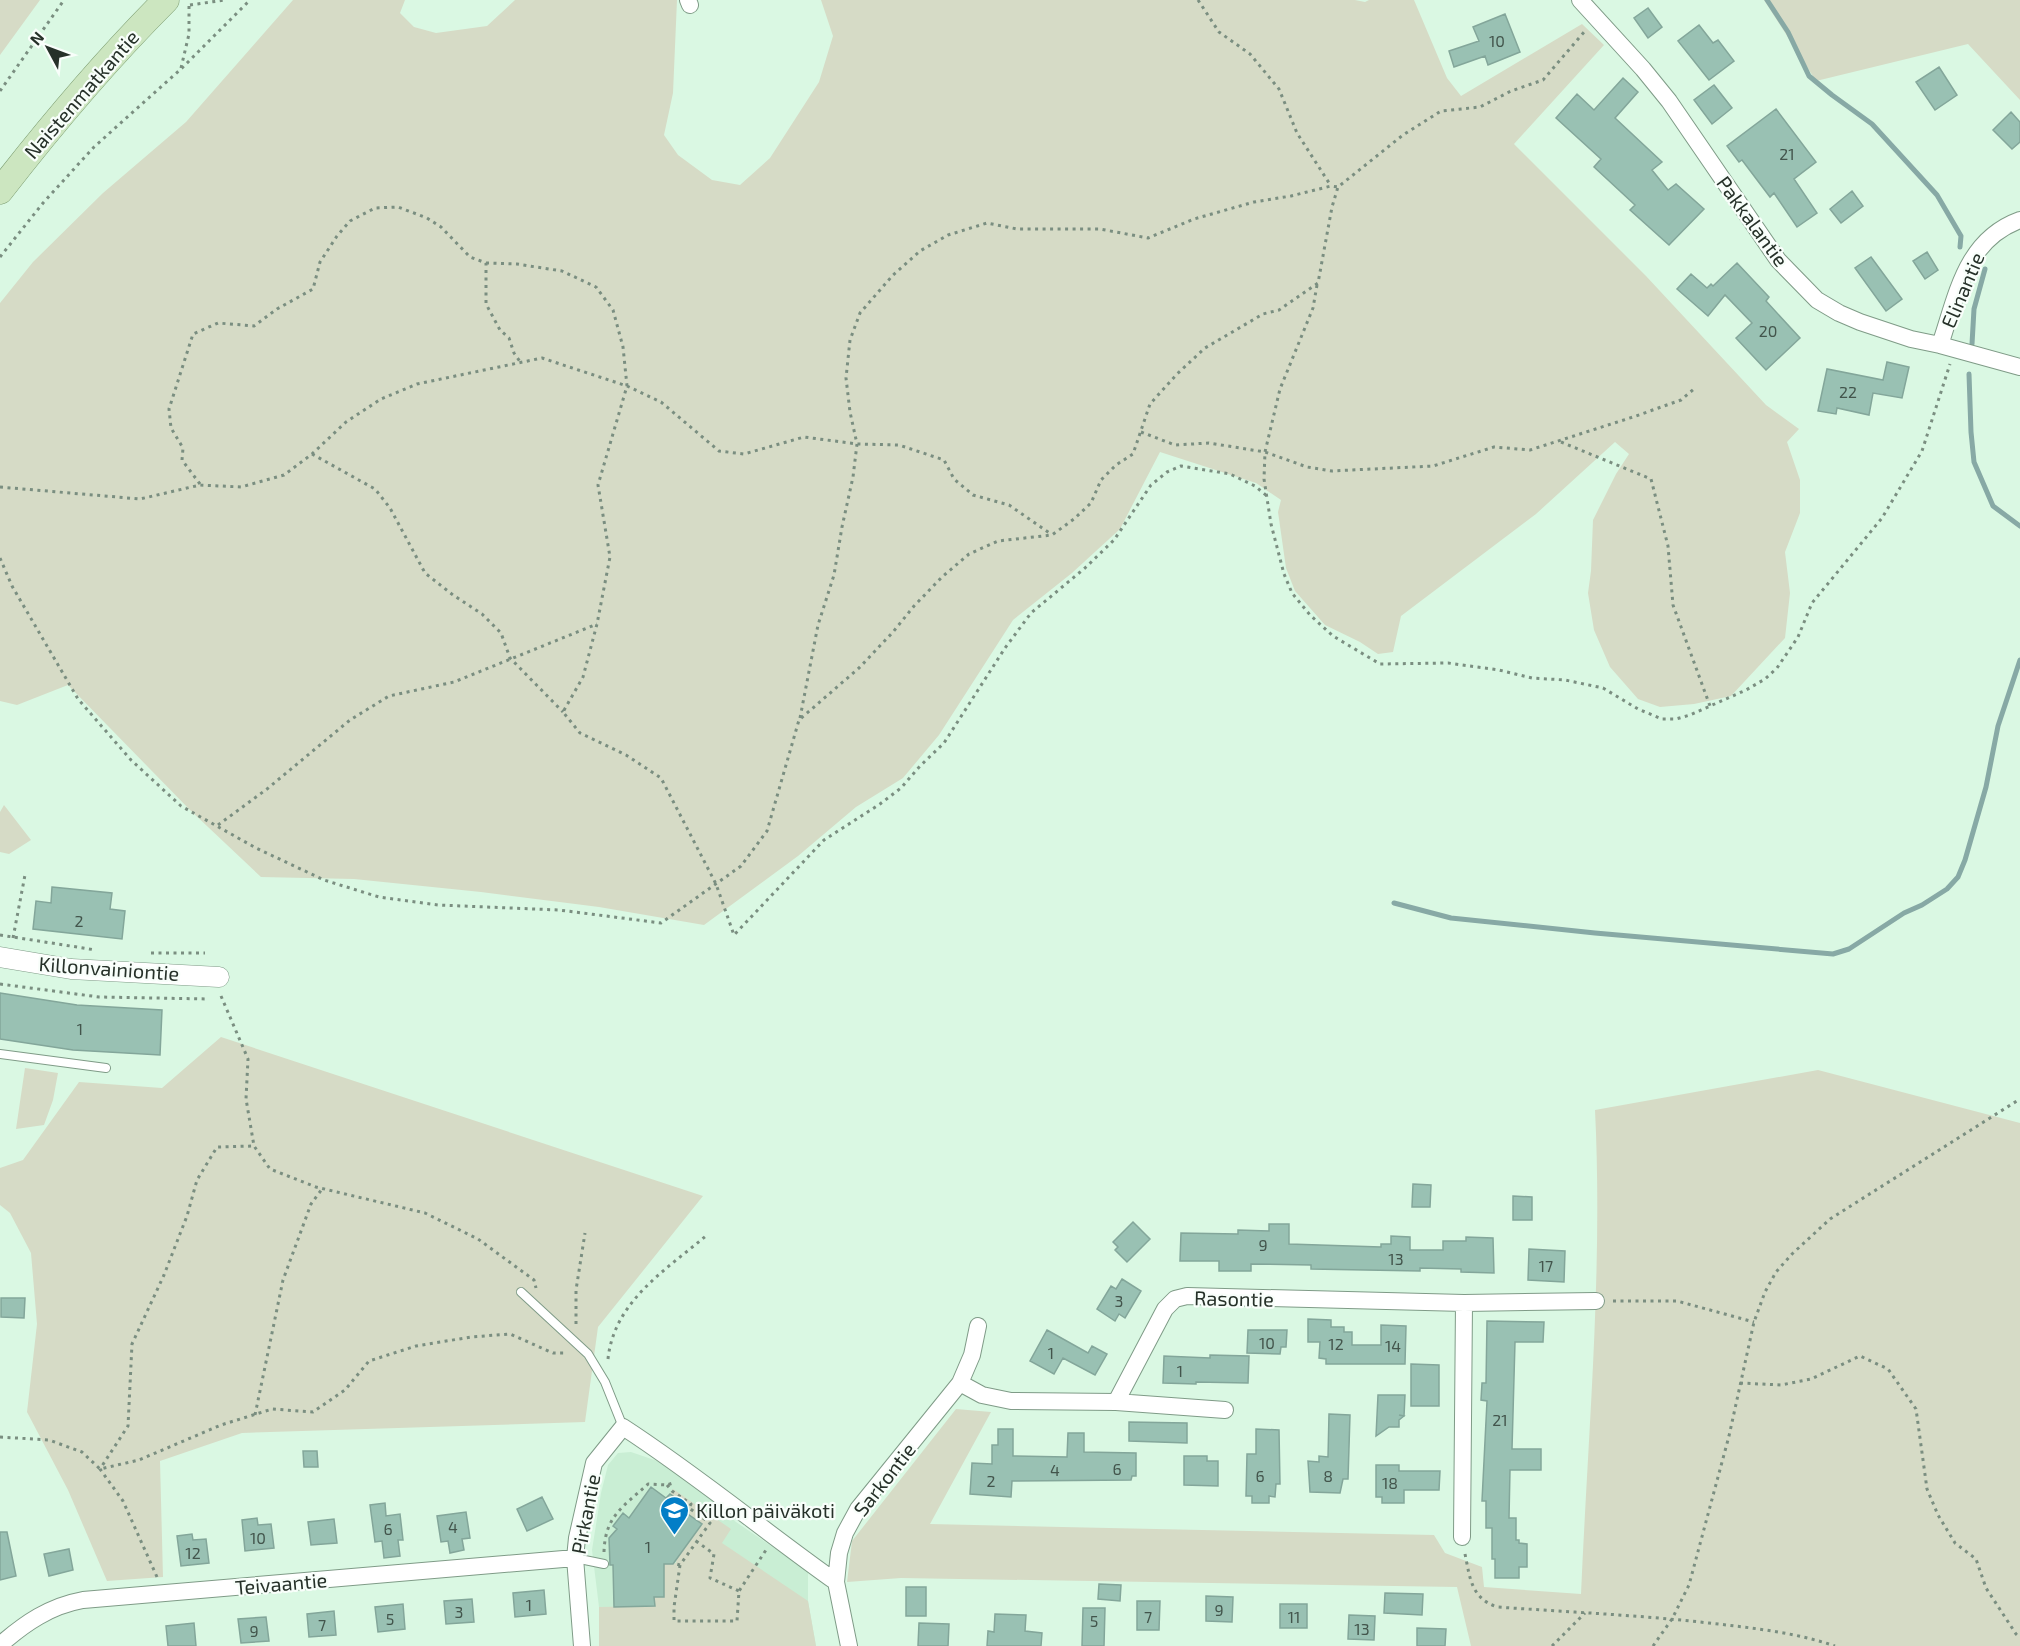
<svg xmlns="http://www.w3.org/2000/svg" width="2020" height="1646" font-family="'Exo 2',sans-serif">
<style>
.built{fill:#c9eed4}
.green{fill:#d6dbc6}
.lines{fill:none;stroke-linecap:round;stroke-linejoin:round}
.stream{stroke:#87a9a5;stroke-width:5}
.building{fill:#99c1b3;stroke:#83a69a;stroke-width:1.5}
.service-casing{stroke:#7f9b87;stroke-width:10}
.minor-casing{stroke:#7f9b87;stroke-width:18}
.tertiary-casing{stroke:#7f9b87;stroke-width:21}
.primary-casing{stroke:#7c9c70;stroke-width:27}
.path{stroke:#7a8e80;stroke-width:3;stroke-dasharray:3 4.5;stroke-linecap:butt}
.service{stroke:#fff;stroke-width:8}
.minor{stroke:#fff;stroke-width:16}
.tertiary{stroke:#fff;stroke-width:20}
.primary{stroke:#cce6c0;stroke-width:26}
.labels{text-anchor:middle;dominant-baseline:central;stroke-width:4.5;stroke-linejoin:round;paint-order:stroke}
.number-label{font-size:16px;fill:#43554c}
.street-label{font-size:20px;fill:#263129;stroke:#f8fefa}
.poi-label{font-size:20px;fill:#263129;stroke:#f8fefa;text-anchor:start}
</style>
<rect width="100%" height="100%" fill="#daf8e3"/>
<path class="built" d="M631 1452 678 1468 736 1522 808 1571V1601L816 1646H599V1607L592 1550 601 1493 608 1465 618 1453Z"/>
<path class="green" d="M0 0H40L0 55Z
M293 0H405L400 13 414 27 436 33 487 26 515 0H677L673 93 664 135 678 155 712 180 740 185 770 158 819 82 833 36 821 0H1355L1365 2 1369 0H1414L1447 78 1461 96 1582 24 1604 45 1514 144 1646 276 1766 405 1799 429 1787 442 1800 480V513L1785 552 1790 593 1785 638 1731 696 1694 704 1660 707 1638 699 1610 667 1594 630 1588 593 1591 571 1593 520 1616 474 1629 454 1615 442 1536 514 1401 616 1393 652 1378 654 1360 642 1325 625 1295 591 1286 568 1278 512 1281 500 1256 483 1160 452 1120 529 1072 573 1013 620 939 735 903 778 856 807 798 856 704 925 599 907 481 892 354 879 261 877 190 810 68 685 17 705 0 701V303L33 262 103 193 186 122Z
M1764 0H2020V100L1968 44 1816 81Z
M4 805 31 840 9 854 0 852V812Z
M221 1037 703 1196 598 1327 585 1422 242 1433 160 1461 163 1577 107 1581 68 1490 27 1412 37 1324 31 1253 10 1213 0 1205V1168L23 1160 79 1082 162 1088Z
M25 1068 58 1073 53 1100 44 1125 16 1129Z
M1818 1070 2020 1123V1646H1471L1457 1587 901 1578 847 1582 852 1541 956 1409 991 1412 930 1524 1434 1535 1445 1553 1482 1567 1484 1587 1581 1594C1588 1433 1603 1271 1595 1110Z
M673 1489 731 1529 722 1543 808 1601 816 1646H599V1607L654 1606V1597L664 1596V1564L676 1563 677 1553H681L702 1525 682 1510 685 1505 670 1494Z"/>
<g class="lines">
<path class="stream" d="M1767 0 1788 32 1809 76 1832 95 1872 124 1937 195 1961 236 1960 247
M1972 344 1974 309 1985 269
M1969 374 1971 432 1974 462 1993 506 2020 526
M1394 903 1451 918 1595 933 1833 954 1849 949 1904 913 1922 905 1947 889 1958 877 1965 860 1986 787 1998 726 2020 660"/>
</g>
<path class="building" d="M1648 8 1662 27 1648 38 1634 18Z
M1505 14 1520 52 1488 65 1485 56 1454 67 1449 51 1479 41 1473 27Z
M1699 25 1713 43 1718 40 1734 61 1709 80 1678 41Z
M1939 67 1957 95 1935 110 1916 82Z
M1623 78 1638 92 1615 118 1662 162 1652 170 1668 190 1676 184 1704 209 1669 245 1630 210 1635 205 1594 167 1601 159 1556 118 1577 94 1594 110Z
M1714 85 1732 108 1712 124 1694 100Z
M1776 109 1816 162 1794 179 1817 213 1797 227 1774 193 1770 197 1742 160 1739 162 1727 146Z
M2011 112 2020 122V142L2012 149 1993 130Z
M1852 191 1863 206 1841 223 1830 209Z
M1927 252 1938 270 1925 279 1913 261Z
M1871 257 1902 299 1886 311 1855 268Z
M1737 263 1769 297 1766 301 1800 338 1766 370 1736 338 1752 323 1725 295 1708 316 1677 289 1691 274 1707 288 1711 284 1713 286Z
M1887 362 1909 367 1902 398 1873 393 1869 415 1837 408 1836 414 1818 411 1827 369 1883 380Z
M52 887 112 893 110 909 125 911 122 939 33 929 36 901 51 903Z
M0 993 77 1005 162 1010 160 1055 73 1050 0 1039Z
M1413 1184 1431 1185 1430 1207H1412Z
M1513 1196 1532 1197V1220H1513Z
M1133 1222 1150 1239 1127 1262 1115 1250 1118 1247 1113 1242Z
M1269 1224H1289V1244L1381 1247V1244H1391V1236L1410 1237V1250H1443V1241H1466V1237L1493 1238 1494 1273 1461 1272V1269L1420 1268V1271L1311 1269V1265L1251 1264V1271H1219V1261H1180L1181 1233 1238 1234V1230L1269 1231Z
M1529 1249 1565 1251 1564 1282 1528 1280Z
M1122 1279 1141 1291 1125 1318 1119 1314 1115 1321 1097 1309 1111 1286 1116 1289Z
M1 1298H25L24 1318 1 1317Z
M1308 1319 1331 1320V1327H1344V1332H1352V1345H1381V1325L1406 1326 1405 1364H1326V1359L1319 1358 1320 1342H1308Z
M1487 1321 1544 1322 1543 1342H1515L1512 1449H1541V1470H1510L1509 1518H1516V1540H1519V1543L1527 1544V1567H1519V1578H1495V1559H1492V1528H1486V1501H1482L1487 1401 1481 1400 1482 1383H1486Z
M1047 1330 1088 1353 1092 1346 1107 1354 1095 1375 1063 1358 1054 1374 1030 1361Z
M1248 1330H1287L1286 1347H1281L1280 1354 1247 1353Z
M1210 1355 1249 1356 1248 1383 1196 1382V1384L1163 1383 1164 1356 1210 1358Z
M1411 1364 1439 1365V1406H1411Z
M1378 1395H1405L1404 1416 1399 1415 1404 1416 1399 1420V1427H1389L1376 1436Z
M1329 1414 1350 1415 1348 1479H1343L1340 1493 1310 1492 1308 1461 1319 1462V1456L1328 1457Z
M1129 1422 1187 1423V1443L1129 1441Z
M998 1429H1013V1456L1067 1457 1068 1433H1084V1452L1136 1453V1476H1132L1131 1480 1012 1481 1011 1497 970 1494 972 1463 992 1464V1445H998Z
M1256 1429 1279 1430 1280 1484H1276L1275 1497 1269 1496V1503H1252V1496H1246L1247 1454H1256Z
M303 1451H317L318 1467H304Z
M1184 1456H1207V1461H1218V1486L1184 1485Z
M1376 1465H1399V1471H1440L1439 1490H1404V1503H1382V1497H1376Z
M651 1487 666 1498 670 1494 686 1505 682 1510 702 1524 673 1564H664V1597H654L655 1606 614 1607 613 1565H610L609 1538 617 1529 613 1526 623 1513 629 1518Z
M542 1497 553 1519 527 1531 517 1509Z
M385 1503 386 1516 400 1514 403 1540H398L400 1556 384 1558 382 1541 375 1542 370 1505Z
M466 1512 470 1538 462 1539 464 1550 450 1553 448 1541 441 1542 437 1516Z
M257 1518 258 1525 271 1524 274 1548 245 1551 242 1520Z
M334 1519 337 1543 311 1545 308 1522Z
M0 1532H7L16 1576 0 1580Z
M192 1534 193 1540 206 1539 209 1563 181 1566 177 1536Z
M69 1549 73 1570 49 1576 44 1554Z
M1099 1584 1121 1585 1120 1601 1098 1599Z
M906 1587H926V1616H906Z
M544 1590 546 1614 515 1617 513 1593Z
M1385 1593 1423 1594 1422 1615 1384 1613Z
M1206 1596 1233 1597 1232 1622 1206 1621Z
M472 1599 474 1622 446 1624 444 1601Z
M1137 1601H1160L1159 1630H1137Z
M403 1604 405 1629 378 1632 375 1607Z
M1280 1604H1307V1628H1280Z
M1083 1608H1105L1104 1646H1082Z
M334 1611 336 1635 309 1637 307 1614Z
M995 1614 1026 1615 1025 1631 1042 1633 1041 1646H987L988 1631 994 1632Z
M1349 1615 1375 1616 1374 1640 1348 1639Z
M266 1617 269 1641 241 1643 238 1619Z
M194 1623 196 1646H168L166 1626Z
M919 1623 949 1624 948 1646H918Z
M1417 1628 1446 1629 1445 1646H1417Z"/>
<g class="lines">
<defs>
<path id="service" d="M0 1054 106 1068
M521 1292 588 1354 605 1382 623 1427
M575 1558 604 1564"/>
<path id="minor" d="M688 0 690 5
M1580 0 1643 69 1669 101 1778 260 1817 300 1839 313 1860 322 1911 339 1940 345 2020 367
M1940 345C1957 295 1965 240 2020 220
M1464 1303 1596 1301
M960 1383 982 1395 1011 1401 1116 1402 1165 1309 1175 1299 1187 1296 1464 1303 1462 1537
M1116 1402 1225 1410
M0 1645C25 1623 50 1606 83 1600L575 1558
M582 1646 575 1558 577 1538 594 1463 623 1427C697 1475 764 1531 836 1582
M849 1646 836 1582 839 1553 845 1533 858 1509 960 1383 972 1355 978 1326"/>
<path id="tertiary" d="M0 957 71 969 219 977"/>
<path id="primary" d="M0 191C52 124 106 60 166 0"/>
</defs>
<use href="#service" class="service-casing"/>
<use href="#minor" class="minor-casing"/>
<use href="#tertiary" class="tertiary-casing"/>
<use href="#primary" class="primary-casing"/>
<path class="path" d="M1198 0 1219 32 1250 54 1279 89 1297 133 1331 186
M190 5 225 0
M181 68 189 34V5
M0 91 64 0
M0 257 43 203 94 147 181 69 250 0
M486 263 517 264 562 271 596 287 613 310 623 347 627 386 598 485 610 557 597 624 583 677 563 712 580 733 626 755 661 778 716 884 734 935 824 840 880 804 901 788 920 766 944 743 1005 648 1031 613 1085 568 1114 540 1151 485 1167 472 1181 466 1230 474 1255 486 1267 496
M1317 285 1313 308 1280 389 1265 452 1264 479 1271 524 1284 574 1292 593 1310 615 1333 636 1380 664 1448 663 1499 670 1532 678 1565 680 1603 688 1638 709 1662 719H1676L1690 715 1746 690 1765 679 1777 668 1798 637 1812 603 1882 518 1922 451 1950 364
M1141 432 1175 445 1209 443 1265 452 1307 467 1332 471 1433 466 1494 447 1530 450 1633 417 1681 400 1695 388
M1561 442 1651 479 1668 546 1673 605 1710 706
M312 454 375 489 390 508 425 573 453 595 482 614 501 633 510 658 563 712
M200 484 182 460 183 448 171 428 169 409 193 334 218 323 254 326 277 309 313 289 320 262 337 236 350 221 375 208 398 207 427 218 441 227 470 257 486 263V304L500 330 509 338 514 353 521 363
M0 487 140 499 200 485 241 487 284 475 312 454 346 422 381 399 417 384 542 358 627 386 661 402 719 451 744 454 804 437 857 444 899 445 944 460 954 479 973 495 1009 505 1051 534
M0 558 12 586 78 699 131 760 181 806 256 848 324 880 379 897 438 905 559 910 661 923 741 866 767 831 799 720 859 668 893 632 914 606 942 577 969 554 998 541 1052 535 1074 519 1091 503 1101 480 1116 465 1133 454 1150 404 1177 374 1205 348 1263 314 1279 310 1318 283 1332 207 1338 187 1403 135 1441 111 1480 107 1511 91 1543 80 1585 31
M800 718 818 625 834 575 842 527 853 477 857 444 850 412 846 378 850 340 860 313 893 275 920 251 948 235 987 223 1017 229H1100L1148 238 1194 219 1254 202 1291 196 1331 186 1338 187
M218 825 267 789 350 720 389 696 454 682 597 624
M0 935 96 950
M13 938 25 875
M151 953H205
M0 984 99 997 209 999
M221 996 248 1059 246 1099 254 1146 270 1169 316 1187 425 1213 478 1239 534 1280 536 1288
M1613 1301H1677L1754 1322
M576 1324V1290L585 1233
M608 1359C614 1301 666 1270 707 1235
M1740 1383 1781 1385 1811 1379 1860 1356 1888 1369 1916 1409 1927 1489 1938 1515 1955 1543 1976 1559 1986 1588 2016 1634 2020 1638
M255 1415 283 1280 311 1204 322 1189
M0 1437 49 1440 82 1452 100 1469 139 1460 221 1425 272 1409 313 1412 345 1390 369 1361 416 1346 471 1337 510 1334 553 1353H566
M667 1485 672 1491 691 1504 689 1508 710 1523 680 1565 676 1564
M682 1510 689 1508
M696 1541 714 1554 710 1578 739 1591
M604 1552C605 1516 623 1507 648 1484L667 1485 673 1483
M1465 1554C1470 1578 1471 1598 1497 1607 1568 1612 1638 1615 1709 1623 1752 1628 1794 1632 1835 1646
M680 1565 674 1607V1621H737L739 1591 766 1550
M157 1577 123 1501 100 1469 128 1426 132 1344 164 1275 187 1216 197 1180 217 1147 254 1146
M1552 1646 1585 1613
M1653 1646 1672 1619 1689 1585 1729 1436 1754 1322 1765 1292 1776 1272 1792 1254 1830 1219 2020 1099"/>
<use href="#service" class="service"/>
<use href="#minor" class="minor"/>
<use href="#tertiary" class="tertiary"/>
<use href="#primary" class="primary"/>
</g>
<defs>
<symbol id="school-pin" viewBox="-11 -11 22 30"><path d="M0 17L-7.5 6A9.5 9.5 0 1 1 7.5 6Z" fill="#037ec7" stroke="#f8fefa"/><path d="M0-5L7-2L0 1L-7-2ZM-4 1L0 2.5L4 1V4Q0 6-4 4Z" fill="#fff"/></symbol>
</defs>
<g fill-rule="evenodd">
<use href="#school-pin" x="658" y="1494" width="33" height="45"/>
</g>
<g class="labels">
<g class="number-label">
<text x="1497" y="40">10</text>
<text x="1787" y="153">21</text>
<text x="1768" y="330">20</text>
<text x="1848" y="391">22</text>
<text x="79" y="920">2</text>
<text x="80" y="1028">1</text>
<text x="1263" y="1244">9</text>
<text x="1396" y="1258">13</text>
<text x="1546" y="1265">17</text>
<text x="1119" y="1300">3</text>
<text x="1267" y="1342">10</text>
<text x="1336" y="1343">12</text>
<text x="1393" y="1345">14</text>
<text x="1051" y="1352">1</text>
<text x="1180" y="1370">1</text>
<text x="1500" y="1419">21</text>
<text x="1117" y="1468">6</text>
<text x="1055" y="1469">4</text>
<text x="1260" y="1475">6</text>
<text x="1328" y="1475">8</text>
<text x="991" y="1480">2</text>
<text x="1390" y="1482">18</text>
<text x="453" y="1526">4</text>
<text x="388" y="1528">6</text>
<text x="258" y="1537">10</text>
<text x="648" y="1546">1</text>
<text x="193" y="1552">12</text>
<text x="529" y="1604">1</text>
<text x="1219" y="1609">9</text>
<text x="459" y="1611">3</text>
<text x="1148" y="1616">7</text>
<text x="1294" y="1616">11</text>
<text x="390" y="1618">5</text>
<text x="1094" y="1620">5</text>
<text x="322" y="1624">7</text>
<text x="1362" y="1628">13</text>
<text x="254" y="1630">9</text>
</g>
<g class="street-label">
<text transform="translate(81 94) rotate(-49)">Naistenmatkantie</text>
<text transform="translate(1753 221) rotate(54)">Pakkalantie</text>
<text transform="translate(1962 290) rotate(-67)">Elinantie</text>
<text transform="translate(109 968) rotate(4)">Killonvainiontie</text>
<text transform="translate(1234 1298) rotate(1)">Rasontie</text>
<text transform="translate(884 1479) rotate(-52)">Sarkontie</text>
<text transform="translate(585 1514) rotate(-79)">Pirkantie</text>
<text transform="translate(281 1583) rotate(-5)">Teivaantie</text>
</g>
<g class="poi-label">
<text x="696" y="1510">Killon päiväkoti</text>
</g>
</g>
<g transform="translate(48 48) rotate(311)" stroke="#f8fefa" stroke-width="4.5" paint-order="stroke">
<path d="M0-4.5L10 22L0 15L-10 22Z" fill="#263129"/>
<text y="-9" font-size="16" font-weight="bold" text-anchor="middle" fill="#263129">N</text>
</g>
</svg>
